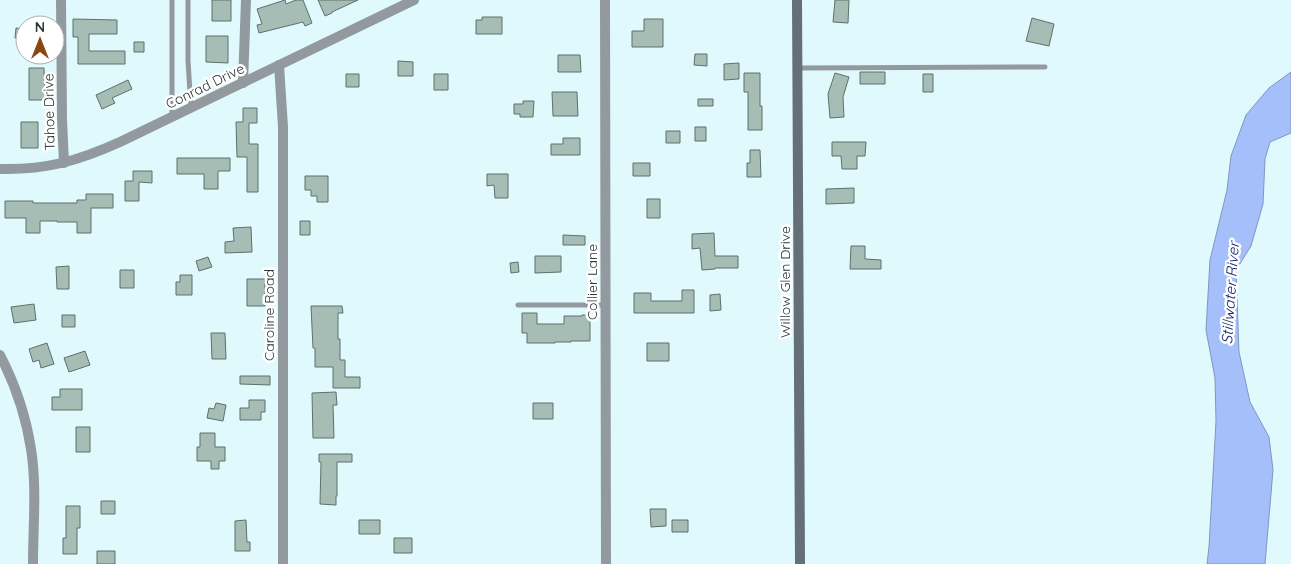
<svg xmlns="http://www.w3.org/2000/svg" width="1291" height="564" font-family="Quicksand,sans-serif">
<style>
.water{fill:#a5bffa;stroke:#8196c0}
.building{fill:#a6bdb5;stroke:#5c716a}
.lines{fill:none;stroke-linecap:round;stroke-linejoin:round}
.service{stroke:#929a9f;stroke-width:5}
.minor{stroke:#929a9f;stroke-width:10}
.tertiary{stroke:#929a9f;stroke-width:10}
.secondary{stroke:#646f77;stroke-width:10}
.labels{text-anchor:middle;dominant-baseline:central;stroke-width:5;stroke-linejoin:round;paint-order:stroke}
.street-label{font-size:14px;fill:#2c3637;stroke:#fff}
.water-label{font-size:15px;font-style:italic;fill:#122568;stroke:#fff}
</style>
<rect width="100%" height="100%" fill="#e0f9fc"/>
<path class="water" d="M1291 72V133L1270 142 1265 159 1263 204 1251 246 1236 270 1239 352 1250 402 1269 437 1273 470 1265 564H1207L1209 547 1216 421 1215 378 1206 330 1210 260 1227 190 1231 156 1246 115 1269 88Z"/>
<path class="building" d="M212 0H231V21H212Z
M285 0 286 4 296 0H303L312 23 305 26 303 22 259 33 257 25 262 24 257 9Z
M318 0H358L332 12V13L325 16Z
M835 0H849L848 23 833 22Z
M482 17H502V34H476V20H482Z
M1032 18 1054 24 1049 46 1026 41Z
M73 19 117 20V34H89V51H125V64H78V37H73Z
M644 19H663V47H632V31H644Z
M16 28 25 29V38H15Z
M206 36H228V63L206 62Z
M134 42H144V52H134Z
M695 54H707V66L694 65Z
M558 55H580L581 72H558Z
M398 61 413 62V76H398Z
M739 63V79L724 80V64Z
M29 68H44L45 100H29Z
M860 72H885V84H860Z
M744 73H760V106H762V130H748V92H744Z
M835 73 849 77 843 97 844 117 830 118 828 94Z
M346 74H359V87H346Z
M434 74H448V90H434Z
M923 74H933V92H923Z
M128 80 132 89 112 98 115 103 102 109 96 95Z
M552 92H577L578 116H553Z
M698 99H713V106H698Z
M523 101H534L533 117H520V114H514V104H523Z
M243 108H257V123H249V144H258V192H247V157H237L236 122H243Z
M21 122H38V148H21Z
M695 127H706V141H695Z
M666 131H680V143H666Z
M563 138H580V155H551V144H563Z
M832 142H866L865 156H857V169H842L841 156H832Z
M750 150H760L761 177H747V163H750Z
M177 158H230V171H218V189H204V174H177Z
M633 163H650V176H633Z
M133 171H152V183L139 182V201H125V181H133Z
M487 174H508V198H495L494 185 487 186Z
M305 176H328V202H317V196H311V190H305Z
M854 188V203L826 204V189Z
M86 194H113V208H91V233H77V222H57V221H40V233H26V218H5V201H33V203H77V200H86Z
M647 199H660V218H647Z
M300 221H310V235H300Z
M251 227 252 252 225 253V242L234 241 233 228Z
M714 233 715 256H738V268H715V269L702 270 700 248 692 249V234Z
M563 235 585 236V245H563Z
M851 246H865V259L881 260V269H850Z
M535 256H561V272L535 273Z
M208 257 212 267 199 271 196 261Z
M518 262 519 272 511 273 510 263Z
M69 266V289H57L56 267Z
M120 270H134V288H120Z
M180 275H192V295H176V282H180Z
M247 279H265V306H247Z
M682 290H694V313H634V293H651V301H682Z
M720 294 721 310 710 311V295Z
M34 304 36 320 14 323 11 307Z
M311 306H342L343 313H338V339H340V360H345V377H360V388H333V367H315V348H313Z
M522 313H537V324H564V316H582V315H590V341H571V342H555V343H527V333H522Z
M62 315H75V327H62Z
M211 333H225L226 359H212Z
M47 343 54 364 41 368 39 360 33 362 29 349Z
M647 343H669V361H647Z
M85 351 90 365 69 372 64 358Z
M240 376H270V385L240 384Z
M60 389H82V410H52V397H60Z
M336 392 337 405H333L334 438H313L312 393Z
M249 400H265V412H261V420H240V408H249Z
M216 403 226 405 223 421 207 418 209 408 214 409Z
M533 403H553V419H533Z
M76 427H90V452H76Z
M200 433H215V447H225V461H219V469H211V461H197V447H200Z
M319 454H352V462H337V496H336V505L320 504 321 462H319Z
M101 501H115V514H101Z
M66 506H80V528H77V554H63V538H66Z
M650 509H666V526L651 527Z
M246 520 247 542H250V551H235V521Z
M359 520H380V534H359Z
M672 520H688V532H672Z
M394 538H412V553H394Z
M97 551H115V564H97Z"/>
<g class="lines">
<path class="service" d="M188 0V61L191 108
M797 68 1045 67
M172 117V0
M518 305H605"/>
<path class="minor" d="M61 0 62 119 64 163
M605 0 606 564
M279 65 283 127V564
M243 83 246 0
M0 355C15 384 26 416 31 449 37 487 33 526 33 564"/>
<path class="tertiary" d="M0 169C46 170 78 161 120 142L414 0"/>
<path class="secondary" d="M797 0 800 564"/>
</g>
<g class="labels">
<g class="street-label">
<text transform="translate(205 86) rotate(-26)">Conrad Drive</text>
<text transform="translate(49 112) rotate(-91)">Tahoe Drive</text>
<text transform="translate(592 282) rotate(-90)">Collier Lane</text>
<text transform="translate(785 282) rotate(-90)">Willow Glen Drive</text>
<text transform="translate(269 315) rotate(-90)">Caroline Road</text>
</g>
<g class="water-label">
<text transform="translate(1230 293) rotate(-86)">Stillwater River</text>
</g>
</g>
<g transform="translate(40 40)"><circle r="24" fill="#ffffff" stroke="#abafaf"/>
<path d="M0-4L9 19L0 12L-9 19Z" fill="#894714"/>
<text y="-8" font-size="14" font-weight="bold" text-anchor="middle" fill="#2c3637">N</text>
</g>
</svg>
